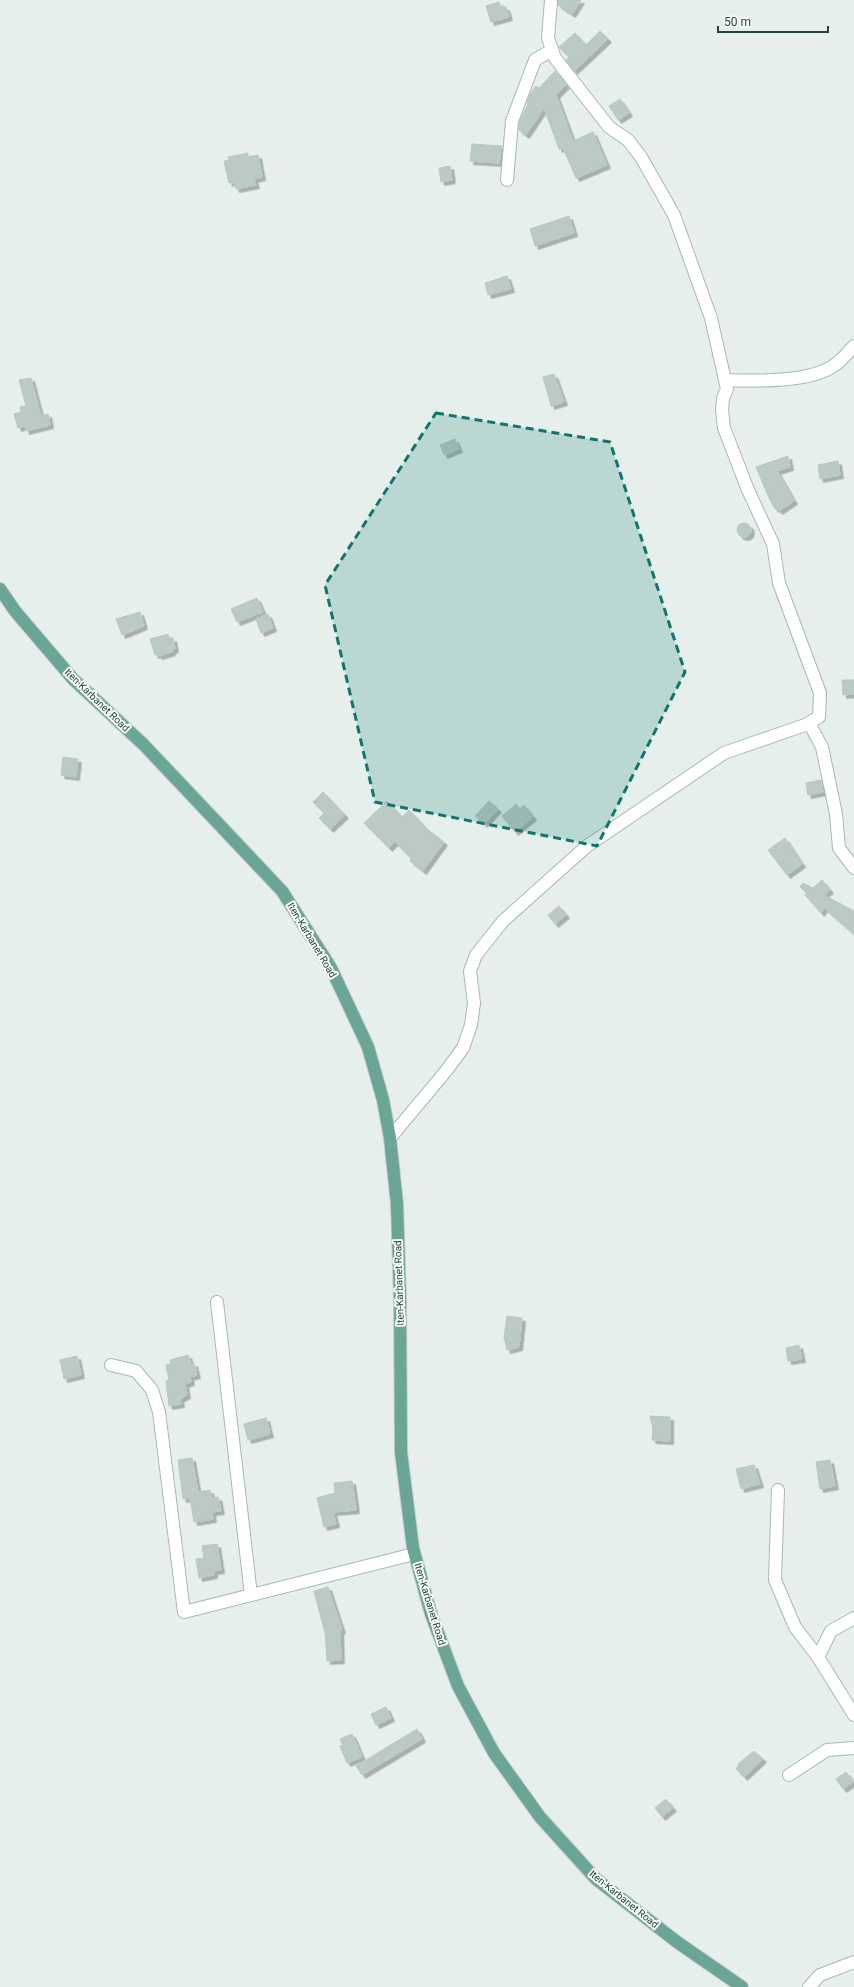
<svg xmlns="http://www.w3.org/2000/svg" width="854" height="1987" font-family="Roboto,sans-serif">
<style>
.building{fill:#bbcac4;stroke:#b8c9c2;filter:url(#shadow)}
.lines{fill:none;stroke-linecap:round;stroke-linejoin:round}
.minor-casing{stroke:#a8b8b2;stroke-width:14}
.major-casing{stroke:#c2cac8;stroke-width:14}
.minor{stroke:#fff;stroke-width:12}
.major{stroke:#6aa596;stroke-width:12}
.marked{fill:#0f766e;fill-opacity:0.2;stroke:#0f766e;stroke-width:3;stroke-dasharray:8 5;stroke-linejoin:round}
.labels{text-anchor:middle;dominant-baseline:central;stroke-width:4;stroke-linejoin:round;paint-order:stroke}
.street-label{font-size:10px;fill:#24423a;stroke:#f7fbf9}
</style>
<defs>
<filter id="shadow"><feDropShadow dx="3.5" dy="3.5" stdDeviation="0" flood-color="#0004"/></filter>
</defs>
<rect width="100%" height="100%" fill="#e6efeb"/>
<path class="building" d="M558 0H581L572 14 558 5Z
M499 2 500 7H506L509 17 491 22 486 6Z
M600 31 608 39 574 71 566 60 569 57 559 47 575 33 586 45Z
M555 71 566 85 556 95 573 141 593 132 607 165 576 178 563 148 559 149 544 108 526 135 519 130V123L528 104 527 102 530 94 536 86 539 88Z
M620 99 629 113 618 120 609 106Z
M472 144 502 146 499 163 470 161Z
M248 153V157L258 155 262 177 254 179 256 185 236 189 234 182 229 183 224 161 229 160 228 157Z
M450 166 452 180 441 182 439 168Z
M569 216 574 233 535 246 530 229Z
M507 276 511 289 488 295 485 283Z
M554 374 564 402 551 406 543 377Z
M31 378 41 416 48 414 50 425 26 431 25 426 18 428 14 414 21 412 20 407 26 406 19 380Z
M455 439 459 449 444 455 440 445Z
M788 456 790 467 777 471 794 501 779 511 777 508 775 509 769 498 756 467Z
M838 461 840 475 820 479 818 465Z
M737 530a7 7 0 1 1 14 0a7 7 0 1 1-14 0Z
M257 598 263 612 237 622 231 609Z
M140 612 144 626 122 635 116 619Z
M268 614 273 628 261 633 256 619Z
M168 634 169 639 173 638 175 649 172 650V652L159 656 158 654 155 655 150 639Z
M842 680H854V694L843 695Z
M63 757 78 759 76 777 61 775Z
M821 780 823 792 808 795 806 783Z
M323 792 345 815 330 829 319 818 324 813 313 802Z
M387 801 402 817 409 810 427 829 444 842 423 871 410 861 411 858 395 842 389 848 364 823Z
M489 801 498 809 484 824 475 816Z
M516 804 520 809 524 805 533 817 515 832 502 816Z
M785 838 802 864 787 875 768 850Z
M822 880 830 890 824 895 854 911V934L824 908 821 913 805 895 807 893 800 887 803 883 813 888Z
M559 906 566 915 555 924 548 915Z
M507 1316 522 1318 519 1347 507 1350 504 1337Z
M799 1345 802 1359 788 1361 786 1348Z
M188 1355 191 1364 194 1363 197 1375 190 1377 191 1382 185 1384 187 1395 180 1399 181 1404 169 1406 166 1381 169 1380 166 1365 171 1364 170 1360Z
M77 1356 81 1375 64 1379 60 1360Z
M650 1416 670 1417V1441L652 1440 653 1429Z
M266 1418 270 1434 248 1440 244 1424Z
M192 1458 198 1492 210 1490 211 1498 218 1497 221 1511 212 1512 213 1519 194 1522 190 1498 183 1499 178 1460Z
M830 1460 835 1486 820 1489 816 1462Z
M754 1465 760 1484 741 1489 736 1469Z
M352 1481 356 1510 333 1512 336 1524 324 1527 317 1498 335 1493 334 1483Z
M217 1544 221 1570 214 1571V1575L199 1578 196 1559 204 1558 202 1546Z
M328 1587 342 1630 340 1631 341 1660 327 1661 325 1633 314 1591Z
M386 1707 391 1718 376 1725 371 1714Z
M417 1729 422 1739 362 1775 356 1766Z
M352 1734 362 1757 347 1763 340 1746 343 1745 340 1739Z
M754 1751 763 1759 744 1777 736 1769 739 1765 738 1764Z
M846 1772 853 1782 843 1789 836 1779Z
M666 1799 673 1808 662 1817 655 1808Z"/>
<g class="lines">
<defs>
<path id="minor" d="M507 180 512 121 535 60 552 50
M725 380C754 381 813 383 836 364 843 359 848 352 854 346
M809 723 822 747 836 814 839 848 854 868
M390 1138 446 1071 463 1048 471 1025 474 1003 470 971 476 955 503 921 587 846 724 753 805 725 819 717 820 693 779 583 773 544 748 490 724 428 722 410 723 398 727 389 711 318 674 215 641 157 628 140 609 127 555 58 548 38 551 0
M217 1302 251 1595
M111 1365 136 1371 152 1390 159 1412 184 1612 414 1554
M778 1490 775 1580 795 1627 818 1657 854 1715
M818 1657 831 1631 854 1618
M789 1775 827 1750 854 1748
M809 1987 820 1975 854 1962"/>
<path id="major" d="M0 589 15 611 73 679 144 745 282 891 331 968 368 1047 383 1100 390 1138 397 1204 400 1298 401 1452 413 1548 431 1614 458 1686 494 1753 540 1817 596 1879 677 1942 742 1987"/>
</defs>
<use href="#minor" class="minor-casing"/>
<use href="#major" class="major-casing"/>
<use href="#minor" class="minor"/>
<use href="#major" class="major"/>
</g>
<path class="marked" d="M436 413 610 442 685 672 597 846 375 802 325 585Z"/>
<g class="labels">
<g class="street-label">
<text transform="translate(97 700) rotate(44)">Iten-Karbanet Road</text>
<text transform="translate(312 940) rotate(59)">Iten-Karbanet Road</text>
<text transform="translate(399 1283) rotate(-92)">Iten-Karbanet Road</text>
<text transform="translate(430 1604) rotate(73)">Iten-Karbanet Road</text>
<text transform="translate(624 1899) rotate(39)">Iten-Karbanet Road</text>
</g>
</g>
<path d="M718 26v6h110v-6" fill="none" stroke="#24423a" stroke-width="2"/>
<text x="724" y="26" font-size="12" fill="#24423a" stroke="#f7fbf9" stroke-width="3" paint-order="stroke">50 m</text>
</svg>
